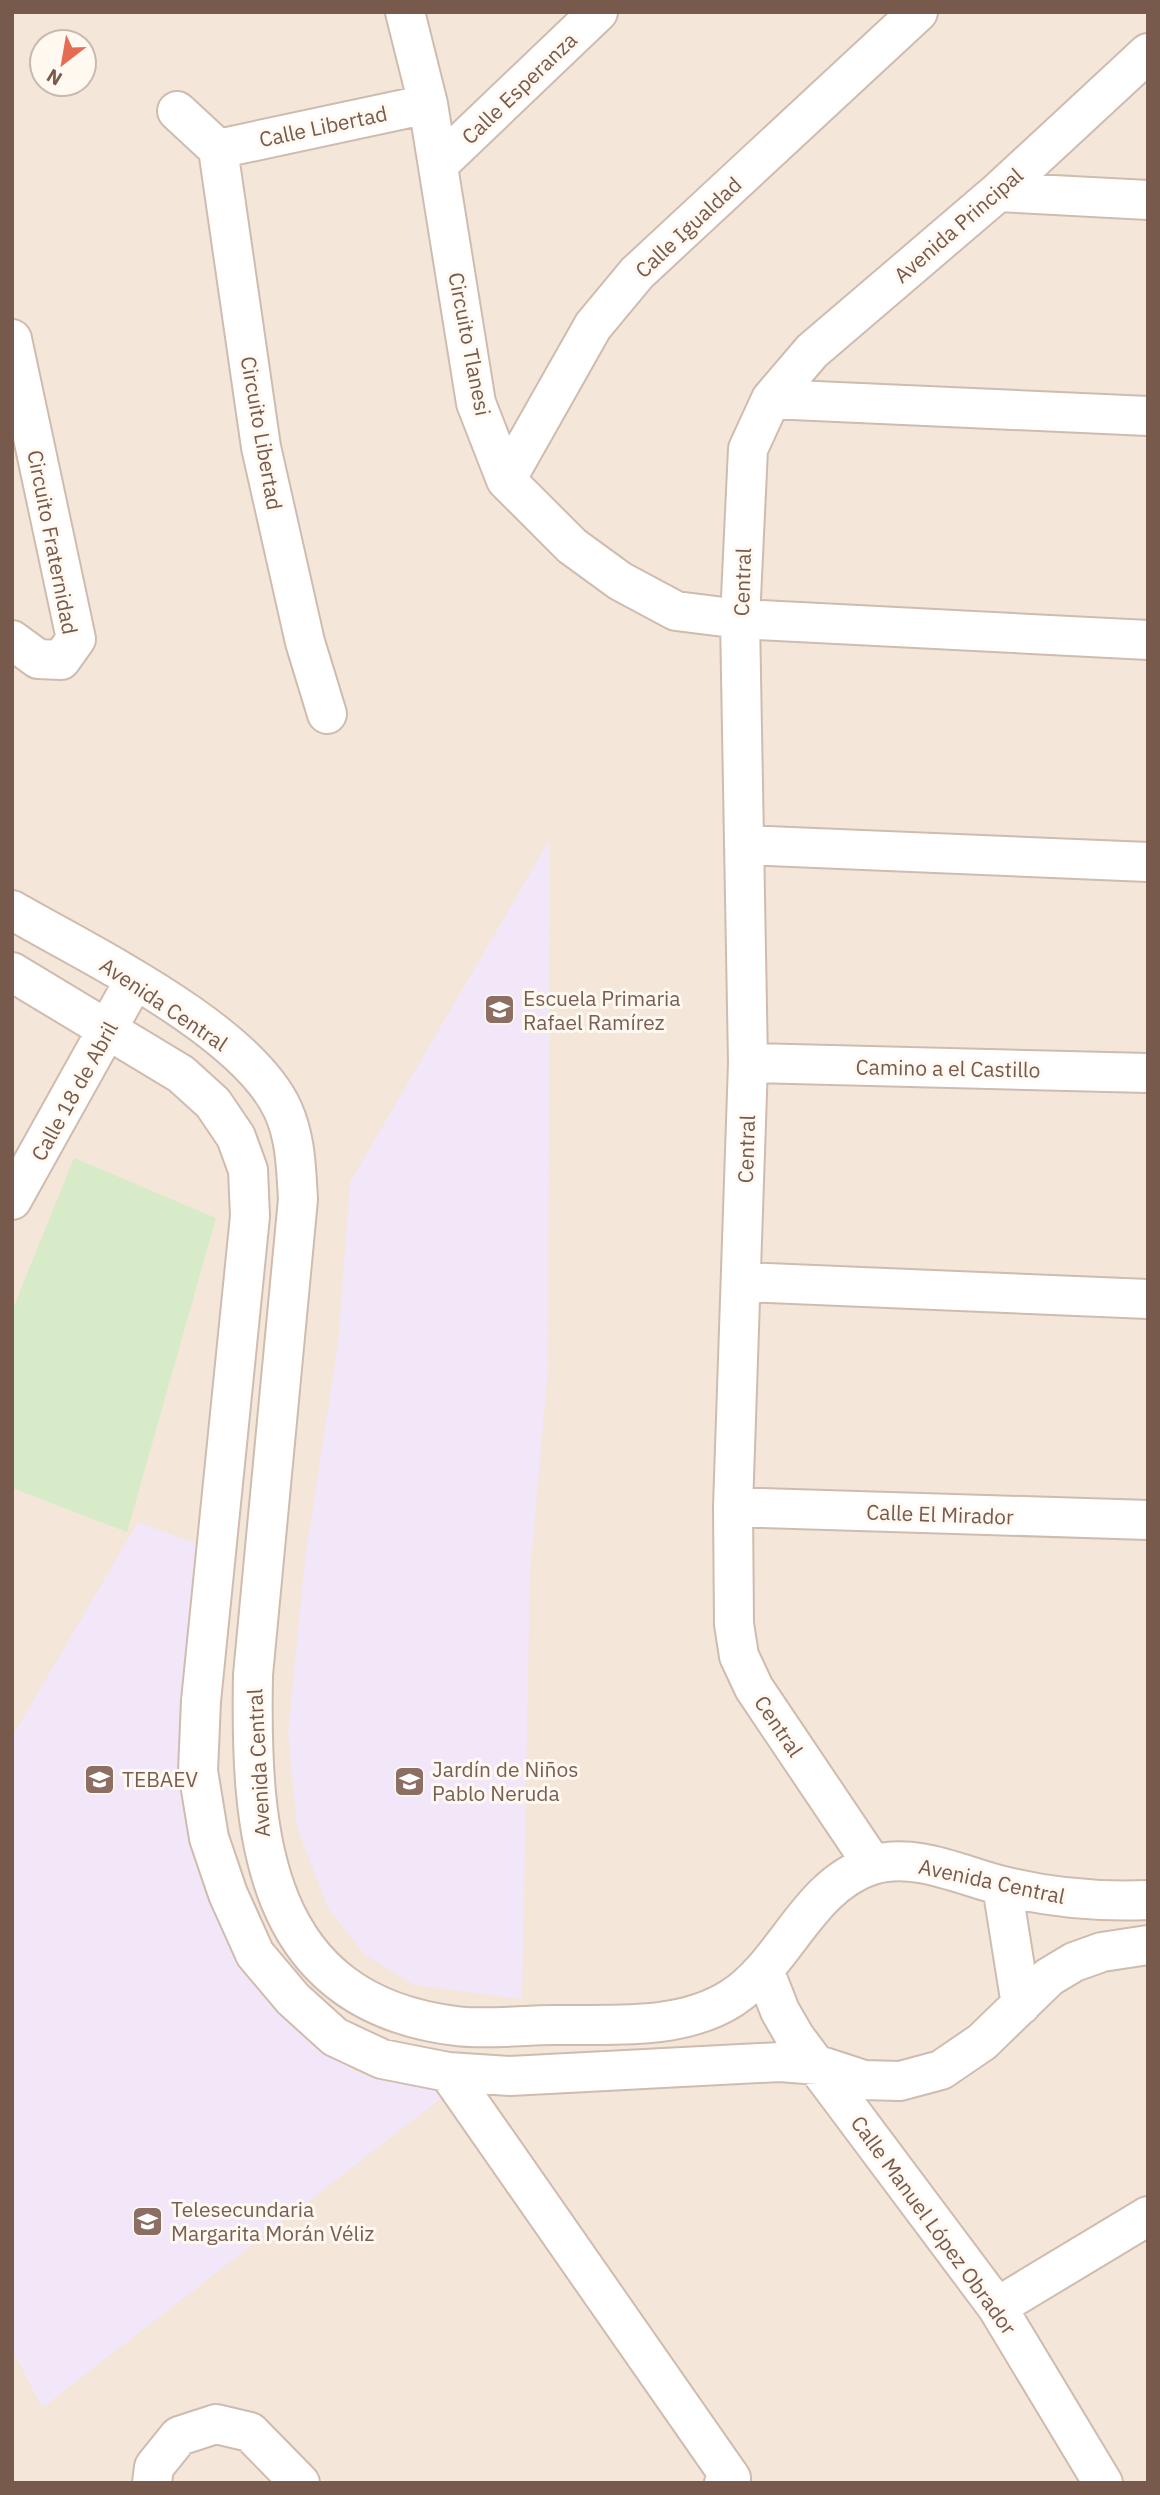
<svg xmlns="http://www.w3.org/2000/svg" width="1160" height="2495" font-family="'IBM Plex Sans',sans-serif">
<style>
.residential{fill:#f4e6d8;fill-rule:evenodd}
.education{fill:#f2e6f9}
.green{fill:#d7ebc8}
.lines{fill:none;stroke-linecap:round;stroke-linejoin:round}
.minor-casing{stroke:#cfbcaf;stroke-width:42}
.minor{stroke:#fff;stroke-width:38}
.labels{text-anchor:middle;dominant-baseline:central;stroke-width:6;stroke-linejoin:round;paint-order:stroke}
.street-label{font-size:21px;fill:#785a4d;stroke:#fff9f1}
.education-label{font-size:21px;fill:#785e54;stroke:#fff9f1;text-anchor:start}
</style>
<rect width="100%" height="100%" fill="#fdf5ea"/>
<path class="residential" d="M12 12H1148V2483H12ZM42 42H84V84H42Z"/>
<path class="education" d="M550 839 548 1369 530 1574 522 1999 414 1985 364 1954 328 1908 297 1828 288 1733 305 1560 338 1343 350 1182Z
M138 1522 200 1545 182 1744 250 1972 292 2025 357 2073 448 2093 42 2408 12 2349V1737Z"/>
<path class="green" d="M74 1158 216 1218 127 1532 12 1488V1311Z"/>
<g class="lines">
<defs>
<path id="minor" d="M405 12 428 104 476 403 506 480 572 546 620 581 676 611 740 619 1148 640
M177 111 218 149
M218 149 261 447 305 642 327 714
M218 149 428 104
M439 164 598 12
M998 192 1148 200
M12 339 76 639 61 660 38 659 12 640
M771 399 1148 416
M506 480 593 326 637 273 918 12
M744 845 1148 862
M12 910C88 954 247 1030 283 1110 296 1139 296 1169 298 1199L253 1675C250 1834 261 2002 456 2026 487 2030 522 2025 554 2025 612 2024 681 2031 732 1998 786 1963 807 1886 872 1865 916 1852 962 1876 1003 1886 1051 1898 1099 1902 1148 1900
M12 972 181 1074 213 1103 236 1137 248 1170 250 1216 201 1701 198 1771 209 1838 228 1894 255 1954 293 1999 335 2037 382 2059 448 2072 510 2076 780 2062 818 2065 864 2080 900 2081 941 2070 982 2042 1049 1977 1074 1962 1102 1952 1148 1945
M748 1063 1148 1073
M12 1200 134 981
M742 1282 1148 1299
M733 1507 1148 1520
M873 1865 754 1688 739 1656 734 1624 733 1507 748 1063 740 619 748 449 771 399 812 351 998 192 1148 53
M1002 1886 1021 2005
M764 1970 780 2011 795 2037 997 2307 1103 2483
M448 2072 731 2478 724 2483
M997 2307 1148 2216
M152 2483 154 2467 179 2436 216 2424 250 2432 300 2483"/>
</defs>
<use href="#minor" class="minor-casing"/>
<use href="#minor" class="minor"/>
</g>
<defs>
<symbol id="school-square" viewBox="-11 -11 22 22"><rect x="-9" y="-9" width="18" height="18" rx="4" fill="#8d6e63" stroke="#fff9f1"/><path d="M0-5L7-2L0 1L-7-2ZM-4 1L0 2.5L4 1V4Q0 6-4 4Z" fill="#fff"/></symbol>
</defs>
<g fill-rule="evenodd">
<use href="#school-square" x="482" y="992" width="35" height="35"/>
<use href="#school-square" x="82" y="1762" width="35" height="35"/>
<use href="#school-square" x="392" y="1764" width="35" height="35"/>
<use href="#school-square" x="130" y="2204" width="35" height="35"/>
</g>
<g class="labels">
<g class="street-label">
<text transform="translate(519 88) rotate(-44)">Calle Esperanza</text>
<text transform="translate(323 126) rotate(-12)">Calle Libertad</text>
<text transform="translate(958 225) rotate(-41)">Avenida Principal</text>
<text transform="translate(688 227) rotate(-43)">Calle Igualdad</text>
<text transform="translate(470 344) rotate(79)">Circuito Tlanesi</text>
<text transform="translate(262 433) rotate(80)">Circuito Libertad</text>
<text transform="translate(53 542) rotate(79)">Circuito Fraternidad</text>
<text transform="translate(742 582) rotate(-88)">Central</text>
<text transform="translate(164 1004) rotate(34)">Avenida Central</text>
<text transform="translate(948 1068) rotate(1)">Camino a el Castillo</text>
<text transform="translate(74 1091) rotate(-61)">Calle 18 de Abril</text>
<text transform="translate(746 1149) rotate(-88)">Central</text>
<text transform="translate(940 1514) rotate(2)">Calle El Mirador</text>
<text transform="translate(779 1726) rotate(56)">Central</text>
<text transform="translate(258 1763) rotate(-93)">Avenida Central</text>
<text transform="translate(992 1881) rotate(12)">Avenida Central</text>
<text transform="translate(934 2225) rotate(54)">Calle Manuel López Obrador</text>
</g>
<g class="education-label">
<text x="523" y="998">Escuela Primaria<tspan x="523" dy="24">Rafael Ramírez</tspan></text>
<text x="432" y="1769">Jardín de Niños<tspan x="432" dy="24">Pablo Neruda</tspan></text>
<text x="122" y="1779">TEBAEV</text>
<text x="171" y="2209">Telesecundaria<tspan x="171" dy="24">Margarita Morán Véliz</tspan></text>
</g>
</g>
<rect width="1160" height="2495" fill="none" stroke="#785a4d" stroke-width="28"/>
<g transform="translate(63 63) rotate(211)"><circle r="33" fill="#fff9f1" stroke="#c9b9af" stroke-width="2"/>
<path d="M0-5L12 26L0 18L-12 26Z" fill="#e56c51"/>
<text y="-10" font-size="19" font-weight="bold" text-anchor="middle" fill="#785a4d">N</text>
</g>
</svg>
